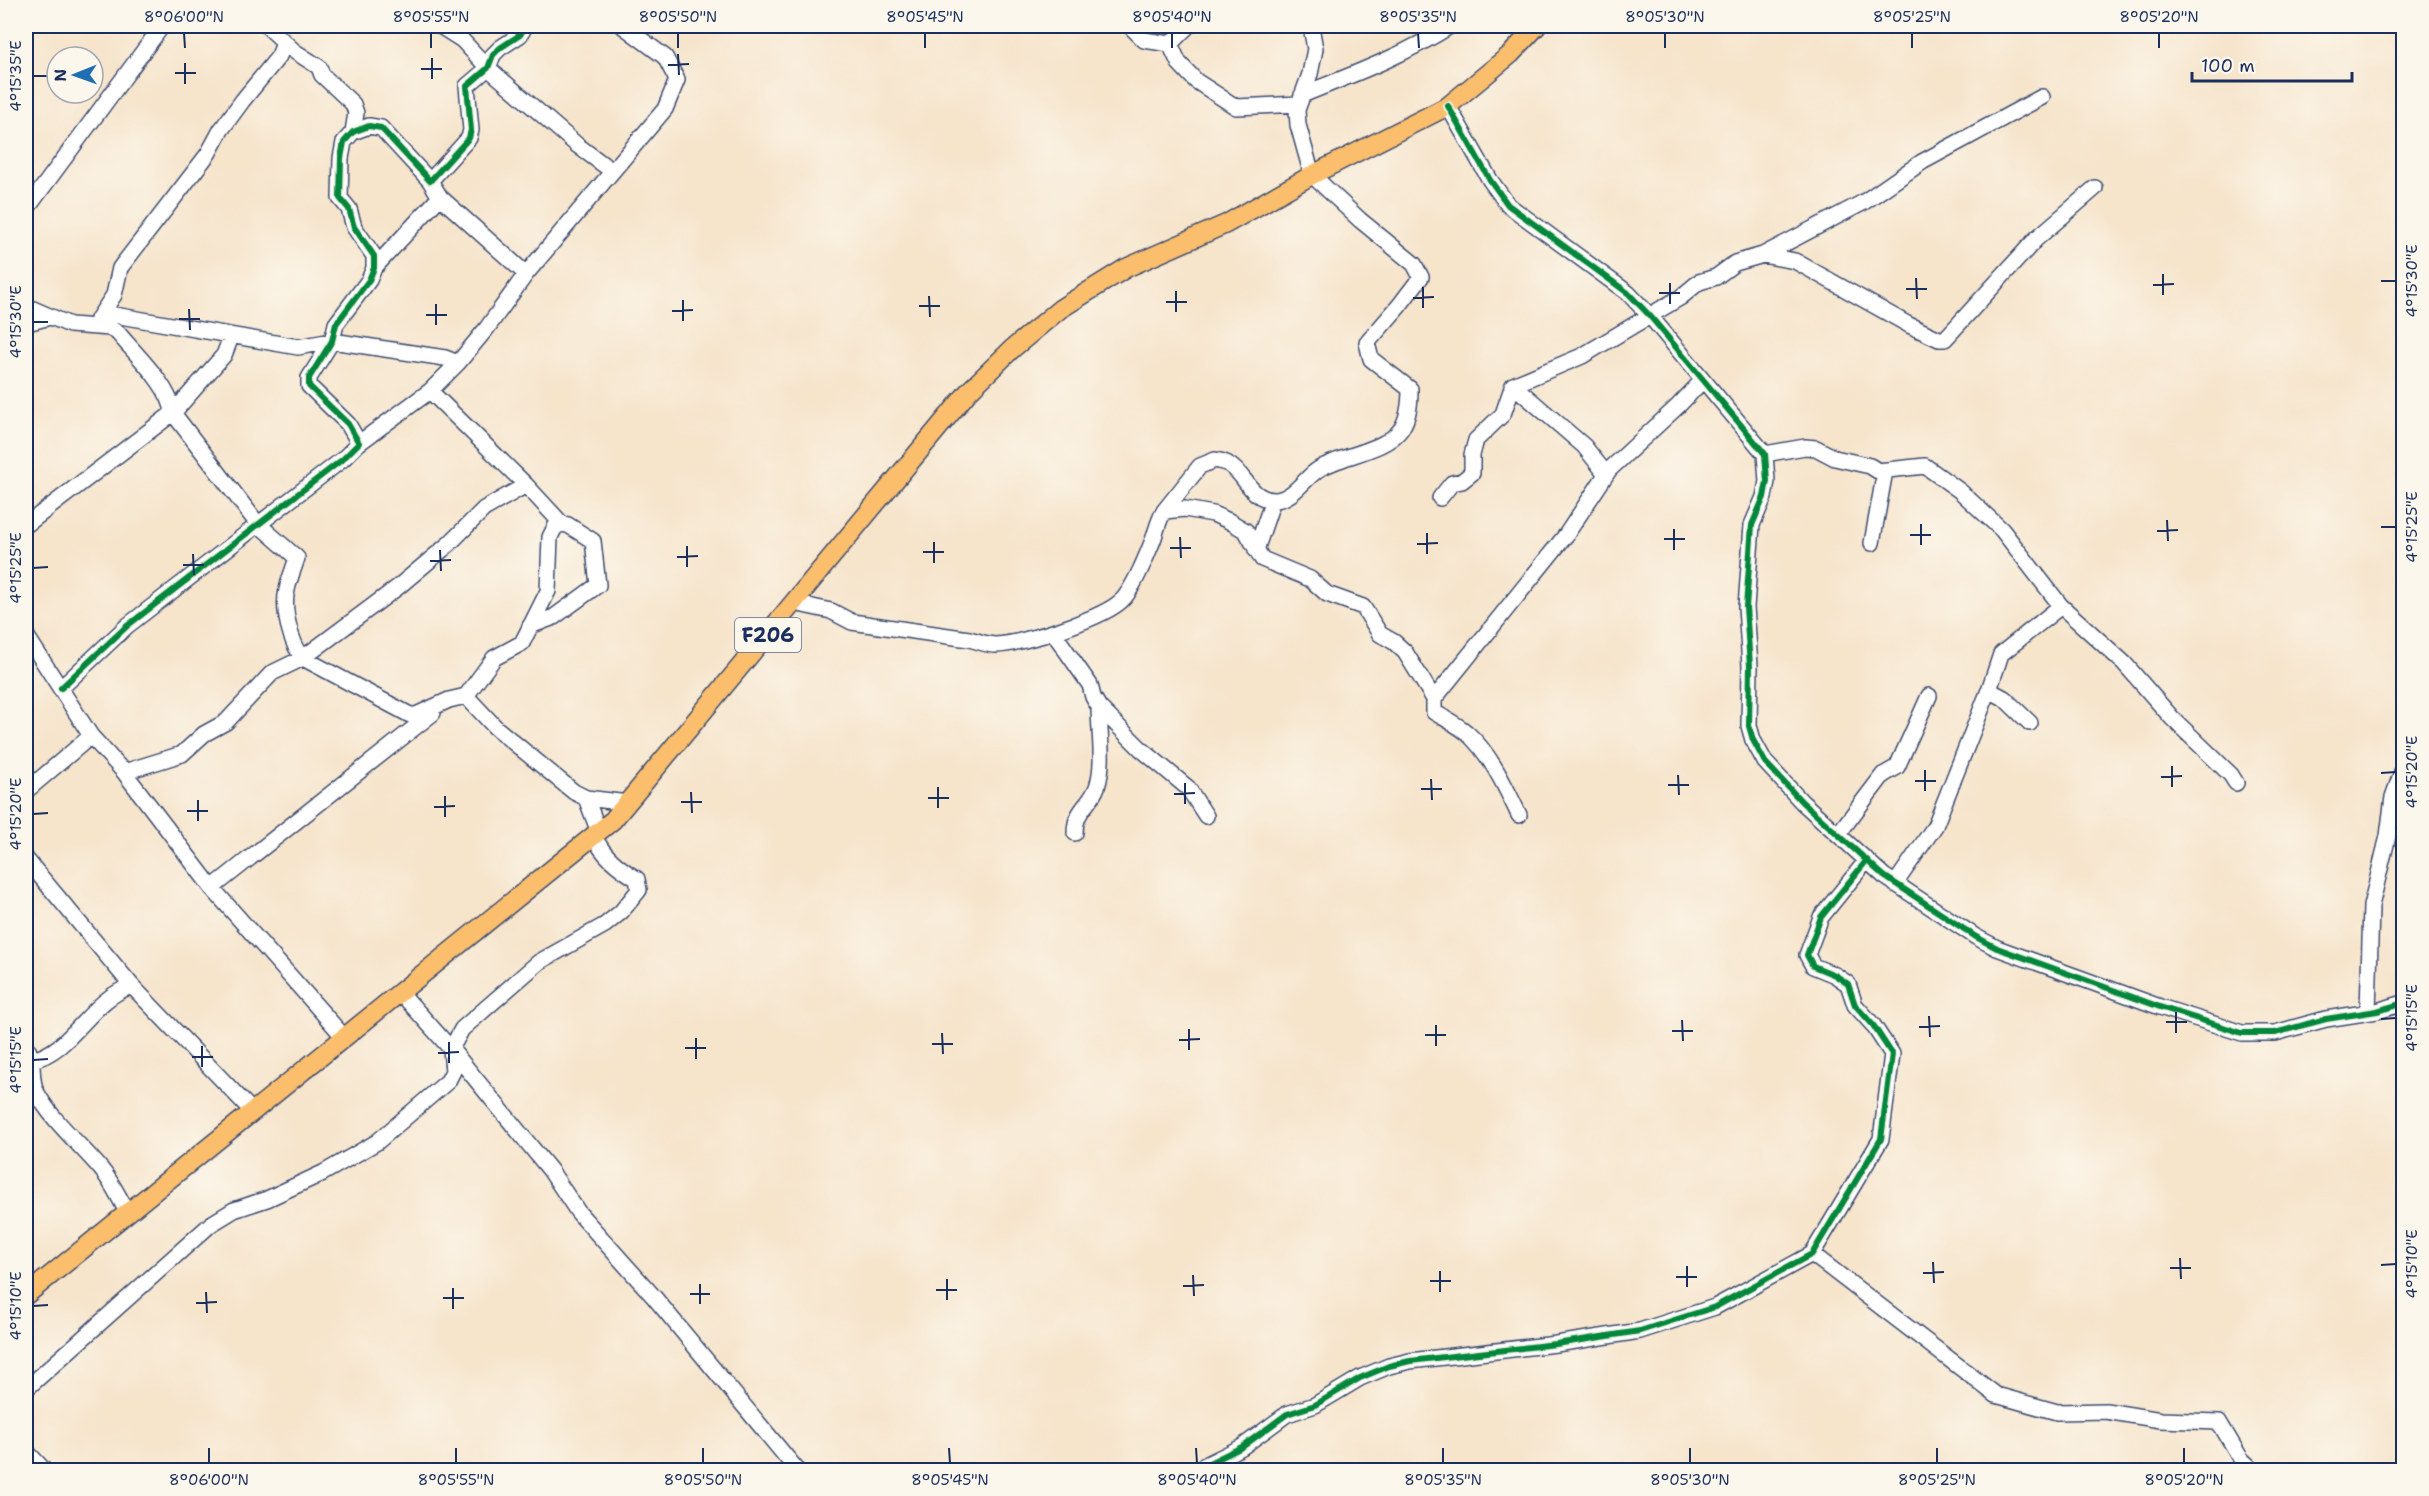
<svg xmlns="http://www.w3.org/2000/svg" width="2429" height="1496" font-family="'Shantell Sans',sans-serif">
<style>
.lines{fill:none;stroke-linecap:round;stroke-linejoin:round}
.minor-casing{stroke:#3c4a6e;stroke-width:18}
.major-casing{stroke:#3c4a6e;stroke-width:21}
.minor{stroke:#fff;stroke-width:15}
.major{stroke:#fabe6d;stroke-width:18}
.cycleway-casing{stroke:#fbf7ec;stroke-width:10}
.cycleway{stroke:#00873e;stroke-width:6}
.ticks{fill:none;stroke:#1b2f5e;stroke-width:2}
.labels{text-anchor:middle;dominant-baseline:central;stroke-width:6;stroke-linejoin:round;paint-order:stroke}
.shield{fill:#fbf7ec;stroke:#5e6b89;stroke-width:1.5}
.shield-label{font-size:20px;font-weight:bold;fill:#1b2f5e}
.neatline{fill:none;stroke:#1b2f5e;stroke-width:2}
.ticks-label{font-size:15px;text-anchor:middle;fill:#1b2f5e}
</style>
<rect width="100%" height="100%" fill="#fbf7ec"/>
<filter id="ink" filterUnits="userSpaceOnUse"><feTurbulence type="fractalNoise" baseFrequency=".0167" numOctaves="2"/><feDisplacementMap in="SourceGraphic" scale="12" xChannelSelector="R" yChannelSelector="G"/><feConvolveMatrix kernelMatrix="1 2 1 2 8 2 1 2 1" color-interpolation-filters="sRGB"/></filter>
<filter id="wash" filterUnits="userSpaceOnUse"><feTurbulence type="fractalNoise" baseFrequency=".008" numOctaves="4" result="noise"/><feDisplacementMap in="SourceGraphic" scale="24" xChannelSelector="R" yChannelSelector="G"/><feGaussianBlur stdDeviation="1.35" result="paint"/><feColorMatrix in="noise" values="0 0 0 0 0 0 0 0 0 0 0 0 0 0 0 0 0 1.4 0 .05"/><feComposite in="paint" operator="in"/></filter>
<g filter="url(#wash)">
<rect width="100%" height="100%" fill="#f6e4cb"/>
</g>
<g filter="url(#ink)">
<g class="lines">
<defs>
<path id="minor" d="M267 26 294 51 319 67 322 75 353 104 356 113 353 132
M440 26 462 40 488 68 577 145 612 171
M1130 26 1144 40 1170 44
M1170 44 1179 63 1196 81 1236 107 1299 104
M1170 44 1188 26
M1302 95C1354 74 1403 56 1450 26
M1448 106 1490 180 1508 205 1628 293 1650 316 1765 454 1767 481 1764 497 1752 525 1746 607 1750 666 1749 726 1753 740 1765 762 1802 802 1884 876 1976 937 1997 948 2160 1007 2242 1033H2275L2326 1019 2377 1011 2404 1003
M430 181 440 197 526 274
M26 210 162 26
M1763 255 1864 202 1922 162 2042 97
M374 268 440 197
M26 306 70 325 110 328 118 333C135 354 171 387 173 413L257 523 297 558C294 568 289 579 287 590 282 609 291 644 303 658L410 715H416L449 700 466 696 494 658 522 643 548 591 550 537 555 527 562 524
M103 313 298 347 332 341 445 358 458 363
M98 319 114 295 120 268 208 154 221 130 243 100 279 56 284 43
M27 323 50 317
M430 391 526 485 562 524 568 525 593 541 598 585 554 617 530 626
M359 443 430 391 458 363 487 328 526 274 665 109 677 80 665 57 623 26
M1765 454 1805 447 1816 448 1835 458 1870 466 1878 471 1925 466 1960 491 2002 530 2061 606 2124 663 2172 718 2231 775 2236 783
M1606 474 1584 446 1513 385 1582 356 1681 297 1699 282 1716 277 1735 263 1763 255 1795 261 1909 325 1939 339H1945L2036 239 2095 188
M1440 498 1452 483 1462 481 1472 473V455L1476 440 1503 414 1513 385
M1164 511 1200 466 1215 460C1219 461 1225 462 1228 464 1246 474 1249 499 1274 500 1293 500 1304 478 1319 469 1341 455 1386 451 1401 429 1409 417 1410 403 1410 389L1371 359 1367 343 1399 306 1421 277 1414 264 1360 220 1312 175 1298 125 1297 110 1310 74 1315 49 1311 26
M26 525 173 413 224 355 231 337
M1872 543 1885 471
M1256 550 1273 500
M794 603 831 611 852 622 969 639C978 641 987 645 996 645 1022 644 1107 618 1124 598 1134 586 1145 560 1151 545 1156 534 1157 523 1164 511L1185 509 1213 514 1229 521 1246 531 1262 559 1310 579 1327 594 1363 607 1380 634 1394 642 1405 652 1434 699
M1053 632 1090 685 1093 697 1099 707 1140 748 1188 788 1206 816
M26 635 91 736 124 772 212 888 344 1037
M61 688 127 626 343 459 359 443 348 424 309 386V378L332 341 336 324 369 280 374 268V256L354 227 349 209 340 198 341 158 344 142 353 132 369 126 381 128 430 181 469 138 471 130 467 86 488 68 493 55 500 48 520 35 525 26
M1989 690 2004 698 2030 723
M466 696 496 728 574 792 586 798 628 803
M124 772 182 754 204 734 226 722 272 673 303 658 398 587 449 544 484 509 526 485
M26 791 91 736
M586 798 599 832
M1519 815C1505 786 1490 753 1466 732 1456 724 1444 718 1434 712V699L1566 535 1609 470 1678 406 1703 380
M1075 833C1075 809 1090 806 1097 787 1105 764 1099 732 1099 707
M1839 833 1883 775 1897 767 1929 696
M26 859 132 986 253 1112
M1895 884 1935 826 1989 690 2001 654 2061 606
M212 888 433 713
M400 992 451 1049 550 1170 578 1212 654 1297 797 1470
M2368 1012 2371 906 2388 836 2393 797 2404 766
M26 1047C36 1059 29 1076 36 1091 50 1119 81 1145 101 1169 112 1182 119 1198 128 1213
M32 1060C73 1051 90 999 132 986
M1812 1254 1996 1395 2057 1412 2106 1411 2161 1420 2219 1422 2241 1459 2253 1470
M26 1389 211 1224 234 1210 267 1199 323 1173 377 1142 448 1081 453 1071 451 1049 462 1029 539 962 605 925 621 912 639 890 637 879C619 868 603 856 594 836
M26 1451 44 1470
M1195 1470 1242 1447 1287 1414 1315 1405 1360 1378 1389 1366 1410 1361 1556 1344 1640 1331 1715 1307 1812 1254 1881 1139 1892 1054 1873 1025 1855 1005 1848 984 1835 975 1813 966 1807 955 1821 917 1867 860"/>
<path id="major" d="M26 1295 613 820 969 391 1012 349 1060 309 1126 268 1226 224 1312 175 1448 106 1511 54 1537 26"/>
</defs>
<use href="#minor" class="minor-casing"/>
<use href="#major" class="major-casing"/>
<use href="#minor" class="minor"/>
<use href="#major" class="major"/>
<defs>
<path id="cycleway" d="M1448 106 1490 180 1508 205 1628 293 1650 316 1765 454 1767 481 1764 497 1752 525 1746 607 1750 666 1749 726 1753 740 1765 762 1802 802 1884 876 1976 937 1997 948 2160 1007 2242 1033H2275L2326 1019 2377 1011 2404 1003
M61 688 127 626 343 459 359 443 348 424 309 386V378L332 341 336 324 369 280 374 268V256L354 227 349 209 340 198 341 158 344 142 353 132 369 126 381 128 430 181 469 138 471 130 467 86 488 68 493 55 500 48 520 35 525 26
M1195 1470 1242 1447 1287 1414 1315 1405 1360 1378 1389 1366 1410 1361 1556 1344 1640 1331 1715 1307 1812 1254 1881 1139 1892 1054 1873 1025 1855 1005 1848 984 1835 975 1813 966 1807 955 1821 917 1867 860"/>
</defs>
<use href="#cycleway" class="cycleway-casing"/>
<use href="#cycleway" class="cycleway"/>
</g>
</g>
<path class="ticks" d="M184 33 185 48M431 33V48M678 33V48M925 33V48M1172 33V48M1418 33 1419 48M1665 33V48M1912 33V48M2159 33V48M678 54 679 75M432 58V79M185 63V84M668 65 689 64M421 69H442M175 73H196M33 76H48M2163 274V295M1916 278 1917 299M2381 281H2396M1670 283V304M2153 285 2174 284M1423 287V308M1906 289H1927M1176 291V312M1659 293H1680M929 296 930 317M1413 298 1434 297M683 300V321M1166 302H1187M436 304V325M919 306H940M189 309 190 330M672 311 693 310M426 315H447M179 319H200M33 322H48M2167 520 2168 541M1921 524V545M2381 527H2396M1674 529V550M2157 531 2178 530M1427 533V554M1910 535H1931M1180 537 1181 558M1664 539H1685M934 542V563M1417 544 1438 543M687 546V567M1170 548H1191M440 550 441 571M923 552H944M193 554 194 575M677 557 698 556M430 561 451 560M183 565H204M33 568 48 567M2172 766V787M1925 770V791M2381 773 2396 772M1678 775 1679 795M2161 777 2182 776M1431 779 1432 800M1915 781H1936M1185 783V804M1668 785H1689M938 787V808M1421 789H1442M691 792 692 813M1174 794 1195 793M445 796V817M928 798H949M198 800V821M681 802H702M434 807 455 806M187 811H208M33 814 48 813M2176 1012V1033M1929 1016 1930 1037M2381 1019 2396 1018M1682 1020 1683 1041M2166 1022H2187M1436 1025V1046M1919 1027 1940 1026M1189 1029V1050M1672 1031H1693M942 1033 943 1054M1425 1035H1446M696 1038V1059M1179 1040 1200 1039M449 1042V1063M932 1044H953M202 1046V1067M685 1048H706M438 1053 459 1052M192 1057H213M33 1060 48 1059M2180 1258 2181 1279M1933 1262 1934 1283M2381 1265 2396 1264M1687 1266V1287M2170 1268H2191M1440 1271V1292M1923 1273 1944 1272M1193 1275 1194 1296M1676 1277H1697M947 1279V1300M1430 1281H1451M700 1284V1304M1183 1286 1204 1285M453 1288V1309M936 1290H957M206 1292 207 1313M690 1294H710M443 1298H464M196 1303 217 1302M33 1306 48 1305M209 1448V1463M456 1448V1463M703 1448V1463M949 1448 950 1463M1196 1448 1197 1463M1443 1448V1463M1690 1448V1463M1937 1448V1463M2184 1448V1463"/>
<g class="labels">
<rect class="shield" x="735" y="618" width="66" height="34" rx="4.5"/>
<g class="shield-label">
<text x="768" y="635">F206</text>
</g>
</g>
<rect width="2429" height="1496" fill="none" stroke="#fbf7ec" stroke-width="66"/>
<g transform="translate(75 75) rotate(269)"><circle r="28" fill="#fbf7ec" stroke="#a1a7b3" stroke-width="1.5"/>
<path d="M0-4.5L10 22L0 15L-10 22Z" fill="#1f6fb2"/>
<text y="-9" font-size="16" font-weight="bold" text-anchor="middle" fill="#1b2f5e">N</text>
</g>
<path d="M2192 72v9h160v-9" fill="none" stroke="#1b2f5e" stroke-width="3"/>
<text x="2201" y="72" font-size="18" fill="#1b2f5e" stroke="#fbf7ec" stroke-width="4.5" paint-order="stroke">100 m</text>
<rect x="33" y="33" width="2363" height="1430" class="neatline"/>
<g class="ticks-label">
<text x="184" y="22">8°06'00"N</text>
<text x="431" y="22">8°05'55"N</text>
<text x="678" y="22">8°05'50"N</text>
<text x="925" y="22">8°05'45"N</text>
<text x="1172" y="22">8°05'40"N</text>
<text x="1418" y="22">8°05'35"N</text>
<text x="1665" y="22">8°05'30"N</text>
<text x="1912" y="22">8°05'25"N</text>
<text x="2159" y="22">8°05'20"N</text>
<text transform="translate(16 76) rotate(-90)" y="5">4°15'35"E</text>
<text transform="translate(2412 281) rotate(-90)" y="5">4°15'30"E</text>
<text transform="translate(16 322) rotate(-90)" y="5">4°15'30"E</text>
<text transform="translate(2412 527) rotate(-90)" y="5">4°15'25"E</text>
<text transform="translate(16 568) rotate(-90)" y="5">4°15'25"E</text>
<text transform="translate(2412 772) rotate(-90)" y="5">4°15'20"E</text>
<text transform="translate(16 814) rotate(-90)" y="5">4°15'20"E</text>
<text transform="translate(2412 1018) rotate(-90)" y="5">4°15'15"E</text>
<text transform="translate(16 1060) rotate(-90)" y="5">4°15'15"E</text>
<text transform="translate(2412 1264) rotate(-90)" y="5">4°15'10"E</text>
<text transform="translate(16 1306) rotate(-90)" y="5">4°15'10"E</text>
<text x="209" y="1485">8°06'00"N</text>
<text x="456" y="1485">8°05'55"N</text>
<text x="703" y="1485">8°05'50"N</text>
<text x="950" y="1485">8°05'45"N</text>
<text x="1197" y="1485">8°05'40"N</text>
<text x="1443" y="1485">8°05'35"N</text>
<text x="1690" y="1485">8°05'30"N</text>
<text x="1937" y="1485">8°05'25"N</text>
<text x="2184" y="1485">8°05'20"N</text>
</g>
</svg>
